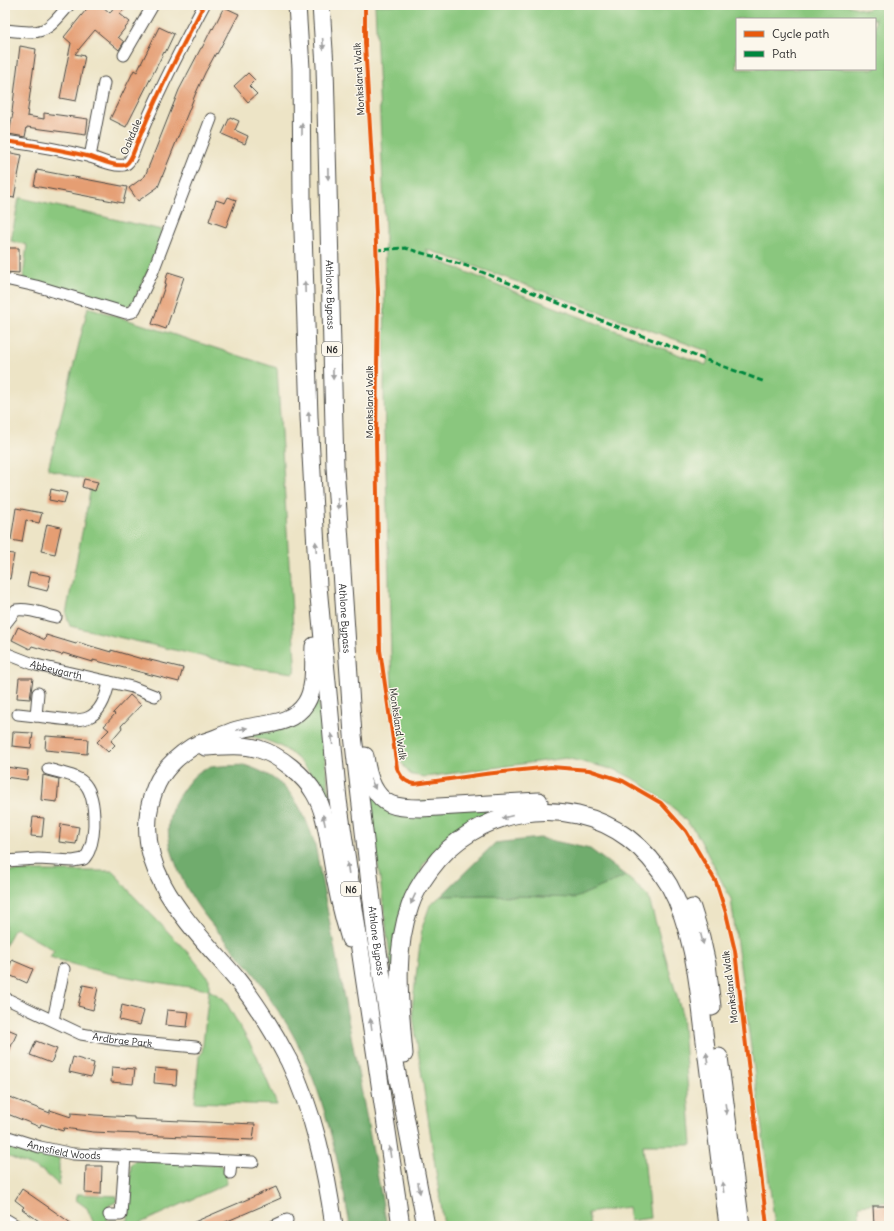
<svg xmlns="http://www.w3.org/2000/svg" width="894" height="1231" font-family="Delius,sans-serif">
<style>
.green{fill:#8ac77e;stroke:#5a7954;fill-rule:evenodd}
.forest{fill:#6fac6d;stroke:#4d6c4c}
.building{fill:#e59e73}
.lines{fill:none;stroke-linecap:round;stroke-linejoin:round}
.minor-casing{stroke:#484742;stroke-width:13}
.highway-casing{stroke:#484742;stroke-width:19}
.minor{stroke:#fff;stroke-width:11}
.highway{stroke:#fff;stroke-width:17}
.quiet{stroke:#00873e;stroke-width:3;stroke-dasharray:6 3;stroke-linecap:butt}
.cycleway-casing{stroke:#fbf7ec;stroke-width:6}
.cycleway{stroke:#e8590c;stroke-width:4}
.oneway{fill:#a0a0a0}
.labels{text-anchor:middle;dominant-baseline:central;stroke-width:3;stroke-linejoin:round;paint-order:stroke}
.shield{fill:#fbf7ec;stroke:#696865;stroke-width:1}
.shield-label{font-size:9px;font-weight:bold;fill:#2b2b2b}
.street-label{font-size:10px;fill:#2b2b2b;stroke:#fbf7ec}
</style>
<rect width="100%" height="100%" fill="#fbf7ec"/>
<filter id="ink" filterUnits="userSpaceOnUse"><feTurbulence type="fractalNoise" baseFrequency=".025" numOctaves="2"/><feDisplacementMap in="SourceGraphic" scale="8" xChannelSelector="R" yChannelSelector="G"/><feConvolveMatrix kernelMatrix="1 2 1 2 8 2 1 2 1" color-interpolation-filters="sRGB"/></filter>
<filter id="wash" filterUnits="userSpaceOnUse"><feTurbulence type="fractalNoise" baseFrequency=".012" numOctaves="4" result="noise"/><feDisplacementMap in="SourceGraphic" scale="16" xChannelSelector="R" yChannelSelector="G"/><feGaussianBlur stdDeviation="0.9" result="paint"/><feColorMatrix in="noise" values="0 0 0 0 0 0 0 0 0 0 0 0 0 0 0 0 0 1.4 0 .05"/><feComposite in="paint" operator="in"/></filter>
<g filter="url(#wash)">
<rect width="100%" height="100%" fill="#ede4c6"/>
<path class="green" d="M375 5H846L866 10 874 5H889V1202L859 1205 860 1226H775L731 899 696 832 677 811 638 781 616 770 566 758 425 777 412 775 409 773 400 761 392 692 384 397 385 229ZM737 19H875V69H737ZM425 249 446 256 710 352 706 365 523 295 432 258Z
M19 198H21L162 230 154 258 133 303 122 309 23 279 27 245 11 241Z
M88 307 277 368 295 661 294 673 253 668 70 626 66 614 92 482 48 469Z
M318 694 331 808C318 782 301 754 273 743 264 739 253 737 243 735 264 732 291 733 306 716 311 710 314 701 318 694Z
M369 793 378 800 518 806 448 839 435 851 423 865 392 973Z
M5 871H113L131 893 191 956 209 979V990L224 999 257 1056 277 1105 195 1102 199 1056 202 1053 209 990C156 982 101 975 50 957L54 950 15 928 5 946Z
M626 876 648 896 682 1014 692 1145H643L650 1218 630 1221 628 1207 588 1213 590 1226H444L412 1009 422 928 430 905 441 896 486 895 575 898Z
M5 1142 50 1154 59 1158V1185L43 1171 7 1156H5Z
M135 1160 221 1165C227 1170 226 1177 226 1184L134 1226H95L87 1208 76 1200 78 1194 117 1196 116 1202 108 1206 107 1220 128 1221 131 1164Z"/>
<path class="forest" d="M244 765C287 778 302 804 315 845L387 1226H350C338 1159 325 1093 292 1033 286 1022 279 1012 272 1002 267 994 262 984 256 976 226 938 193 911 176 864 167 839 164 821 178 797 185 787 191 777 202 770 209 765 234 766 244 765Z
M540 838 590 849 626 876 575 898 486 895 441 896 495 843Z"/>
<g id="blocks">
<path class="building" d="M90 5H101L110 13 115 5H128L120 14 130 22 118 37 124 42 119 50 95 30 75 54 85 56 76 101 60 98 71 43 64 37Z
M224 7 239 14 229 33H228L217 54 216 53 205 73 195 95 158 187 138 201 129 188 145 176 179 90 201 48H202L212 28 213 29Z
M159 27 174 34 165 53 164 52 126 127 110 119 134 70 137 72Z
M20 46 36 49 27 116 44 119V113L88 119 86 135 27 127 25 137 9 134 13 113 12 112Z
M248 73 255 80 249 86 257 94 248 102 234 86Z
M230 117 239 121 235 130 248 136 245 144 222 134Z
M6 152 22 155 14 198 5 196Z
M37 170 127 187 123 203 34 186Z
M228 197 236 200 226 227 209 221 216 200 225 203Z
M5 248H19V273L5 272Z
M168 272 184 277 166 329 152 324 166 283H165Z
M84 479 98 482 95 491 82 487Z
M51 489 67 493 64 503 49 500Z
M16 508 42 513 39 523 26 520 22 542 11 540Z
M47 524 61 527 55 554 41 551Z
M5 553 14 554 10 579 5 578Z
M30 572 51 576 47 591 27 586Z
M18 627 45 640 46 635 76 644 77 642 111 652V650L142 659V658L183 668 179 682 93 660V662L63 653 62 655 32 646 30 649 12 640Z
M19 678H33L30 699 17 698Z
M130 695 141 705 121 726 122 728 111 741 115 745 108 752 97 742 109 730 104 726 115 714 113 713Z
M13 732 33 733 31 748 12 746Z
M46 736 88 739 87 754 45 750Z
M6 767 28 770 27 780 5 777Z
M43 775 59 779 57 802 41 800Z
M33 817 44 818 42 837 31 836Z
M61 824 79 827 76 844 59 842Z
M12 960 33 969 27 983 7 974Z
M83 985 98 988 93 1010 78 1006Z
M122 1005 144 1011 140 1025 119 1020Z
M167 1010 189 1012 187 1027 165 1025Z
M5 1028 17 1033 5 1060Z
M36 1041 57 1049 51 1063 30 1055Z
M73 1057 94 1063 91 1077 69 1072Z
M112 1067 135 1069 133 1084 111 1082Z
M155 1068 177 1070 176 1085 154 1083Z
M9 1097 50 1113V1110L71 1117V1113L95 1115 134 1117V1119L255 1124 253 1140 139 1135V1134L93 1132 64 1128 63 1131 41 1124 40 1127 5 1113V1108Z
M86 1166H102L101 1194 85 1193Z
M276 1187 281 1198 244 1214 216 1226H185Z
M22 1189 51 1209 75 1226H46L22 1209 24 1207 15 1200Z
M873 1206H889V1226H874Z"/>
</g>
</g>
<g filter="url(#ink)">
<use href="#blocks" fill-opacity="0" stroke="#484742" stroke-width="1"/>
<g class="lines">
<defs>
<g id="minor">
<path d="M5 30C43 34 44 35 69 5"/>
<path d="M124 55 153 5"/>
<path d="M5 141C34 145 63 150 91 157 100 160 114 167 124 165 128 164 130 160 132 156 152 104 178 54 204 5"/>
<path d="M90 157 104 83"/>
<path d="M5 279 36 286 126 313 132 312 135 309 153 271 211 119"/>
<path d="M5 624 16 610C29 608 43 614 56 617"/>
<path id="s1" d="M5 653 36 665 132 687 155 696"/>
<path d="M38 693 36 716C75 720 100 731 109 682"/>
<path d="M18 714 36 716"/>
<path d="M5 861 38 859 73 861 84 859C86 856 88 854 89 851 96 834 97 795 83 782 76 775 57 772 48 769"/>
<path id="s2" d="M5 998 81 1034 118 1040 196 1047"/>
<path d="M53 1020 64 969"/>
<path id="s3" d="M5 1136 40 1147 73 1154 253 1162"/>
<path d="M230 1173 231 1162"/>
<path d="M109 1215H121L125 1156"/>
<path d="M5 1220H7L17 1226"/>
<path d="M274 1226 287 1220"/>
</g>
<g id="highway">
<path d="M297 5 301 68 302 200 309 417 318 586 338 800 401 1226"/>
<path id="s4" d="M321 5 325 66 335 467 353 735 377 945 396 1068 426 1226"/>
<path d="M314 646C313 664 316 687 306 703 291 727 260 723 237 730 230 732 223 735 216 738 209 741 199 743 192 747 173 759 158 775 152 797 130 871 193 927 236 978 256 1003 274 1032 289 1061 314 1113 326 1169 334 1226"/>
<path d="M205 747C222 746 242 744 259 749 279 755 305 776 315 794 326 813 328 838 332 859 336 886 342 913 350 939"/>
<path d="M365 756C367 773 373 796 390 804 399 808 411 808 421 808L539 801"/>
<path d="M692 908 701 937 707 964 712 1007"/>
<path d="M404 1054C400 1006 393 953 410 906 414 893 422 881 430 870 474 808 566 792 628 838 644 850 659 868 669 885 696 934 699 995 706 1049 713 1108 721 1167 728 1226"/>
<path d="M719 1057 741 1226"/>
</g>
</defs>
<use href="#minor" class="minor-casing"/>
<use href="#highway" class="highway-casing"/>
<use href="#minor" class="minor"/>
<use href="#highway" class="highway"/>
<path class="quiet" d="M376 250 405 248 467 266 608 323 765 382"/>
<defs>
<path id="cycleway" d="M365 5V43L374 196 378 292 376 441 380 650 397 768C401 777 404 782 415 784L485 774 551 767 589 770 623 781 661 803 686 831 716 882 726 913 735 951 767 1226
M5 141C34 145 63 150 91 157 100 160 114 167 124 165 128 164 130 160 132 156 152 104 178 54 204 5"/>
</defs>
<use href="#cycleway" class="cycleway-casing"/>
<use href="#cycleway" class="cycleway"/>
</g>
<defs><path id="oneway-solid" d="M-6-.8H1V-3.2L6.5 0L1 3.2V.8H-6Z"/></defs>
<g class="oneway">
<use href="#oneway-solid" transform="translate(323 44) rotate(86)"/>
<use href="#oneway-solid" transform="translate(302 129) rotate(-90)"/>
<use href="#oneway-solid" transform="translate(328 174) rotate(89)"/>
<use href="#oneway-solid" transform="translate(305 287) rotate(-92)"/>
<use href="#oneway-solid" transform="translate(333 374) rotate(89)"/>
<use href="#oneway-solid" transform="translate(309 417) rotate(-92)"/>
<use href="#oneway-solid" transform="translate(338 504) rotate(86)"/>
<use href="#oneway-solid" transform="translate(316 547) rotate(-93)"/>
<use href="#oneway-solid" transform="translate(242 729) rotate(-11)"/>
<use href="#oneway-solid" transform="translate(332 739) rotate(-96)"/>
<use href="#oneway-solid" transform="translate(373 784) rotate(65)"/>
<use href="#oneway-solid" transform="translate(507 817) rotate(165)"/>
<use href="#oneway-solid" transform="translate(324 820) rotate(-102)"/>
<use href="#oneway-solid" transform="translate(348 868) rotate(-98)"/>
<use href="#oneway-solid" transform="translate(413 899) rotate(115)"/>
<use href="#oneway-solid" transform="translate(702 939) rotate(76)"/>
<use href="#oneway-solid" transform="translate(371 1024) rotate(-98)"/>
<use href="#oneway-solid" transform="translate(707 1058) rotate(-97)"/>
<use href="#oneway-solid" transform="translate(726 1109) rotate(82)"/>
<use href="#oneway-solid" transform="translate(390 1152) rotate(-98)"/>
<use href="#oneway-solid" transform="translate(723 1187) rotate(-97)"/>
<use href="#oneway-solid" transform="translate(419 1188) rotate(79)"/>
</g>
</g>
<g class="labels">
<g class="shield">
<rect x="322" y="342" width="20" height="14" rx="3"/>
<rect x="341" y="882" width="20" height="14" rx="3"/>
</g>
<g class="shield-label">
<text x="332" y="349">N6</text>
<text x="351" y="889">N6</text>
</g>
<g class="street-label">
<text transform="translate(359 79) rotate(-93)">Monksland Walk</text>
<text transform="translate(131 137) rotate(-67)">Oakdale</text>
<text stroke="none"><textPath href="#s4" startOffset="290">Athlone Bypass</textPath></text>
<text transform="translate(369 402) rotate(-90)">Monksland Walk</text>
<text stroke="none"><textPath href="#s4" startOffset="614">Athlone Bypass</textPath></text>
<text stroke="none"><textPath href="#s1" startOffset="54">Abbeygarth</textPath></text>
<text transform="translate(398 724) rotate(82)">Monksland Walk</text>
<text stroke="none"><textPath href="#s4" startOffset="938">Athlone Bypass</textPath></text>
<text transform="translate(730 987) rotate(-97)">Monksland Walk</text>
<text stroke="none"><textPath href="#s2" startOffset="126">Ardbrae Park</textPath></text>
<text stroke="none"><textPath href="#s3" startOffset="61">Annsfield Woods</textPath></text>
</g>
</g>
<rect width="894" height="1231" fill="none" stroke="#fbf7ec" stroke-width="20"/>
<rect x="736" y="18" width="140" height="52" fill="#fbf7ec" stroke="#a8a59f"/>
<rect x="744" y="31" width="20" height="6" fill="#e8590c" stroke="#a8a59f"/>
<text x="772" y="38" font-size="12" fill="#2b2b2b">Cycle path</text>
<rect x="744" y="51" width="20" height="6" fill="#00873e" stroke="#a8a59f"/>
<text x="772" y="58" font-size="12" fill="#2b2b2b">Path</text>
</svg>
